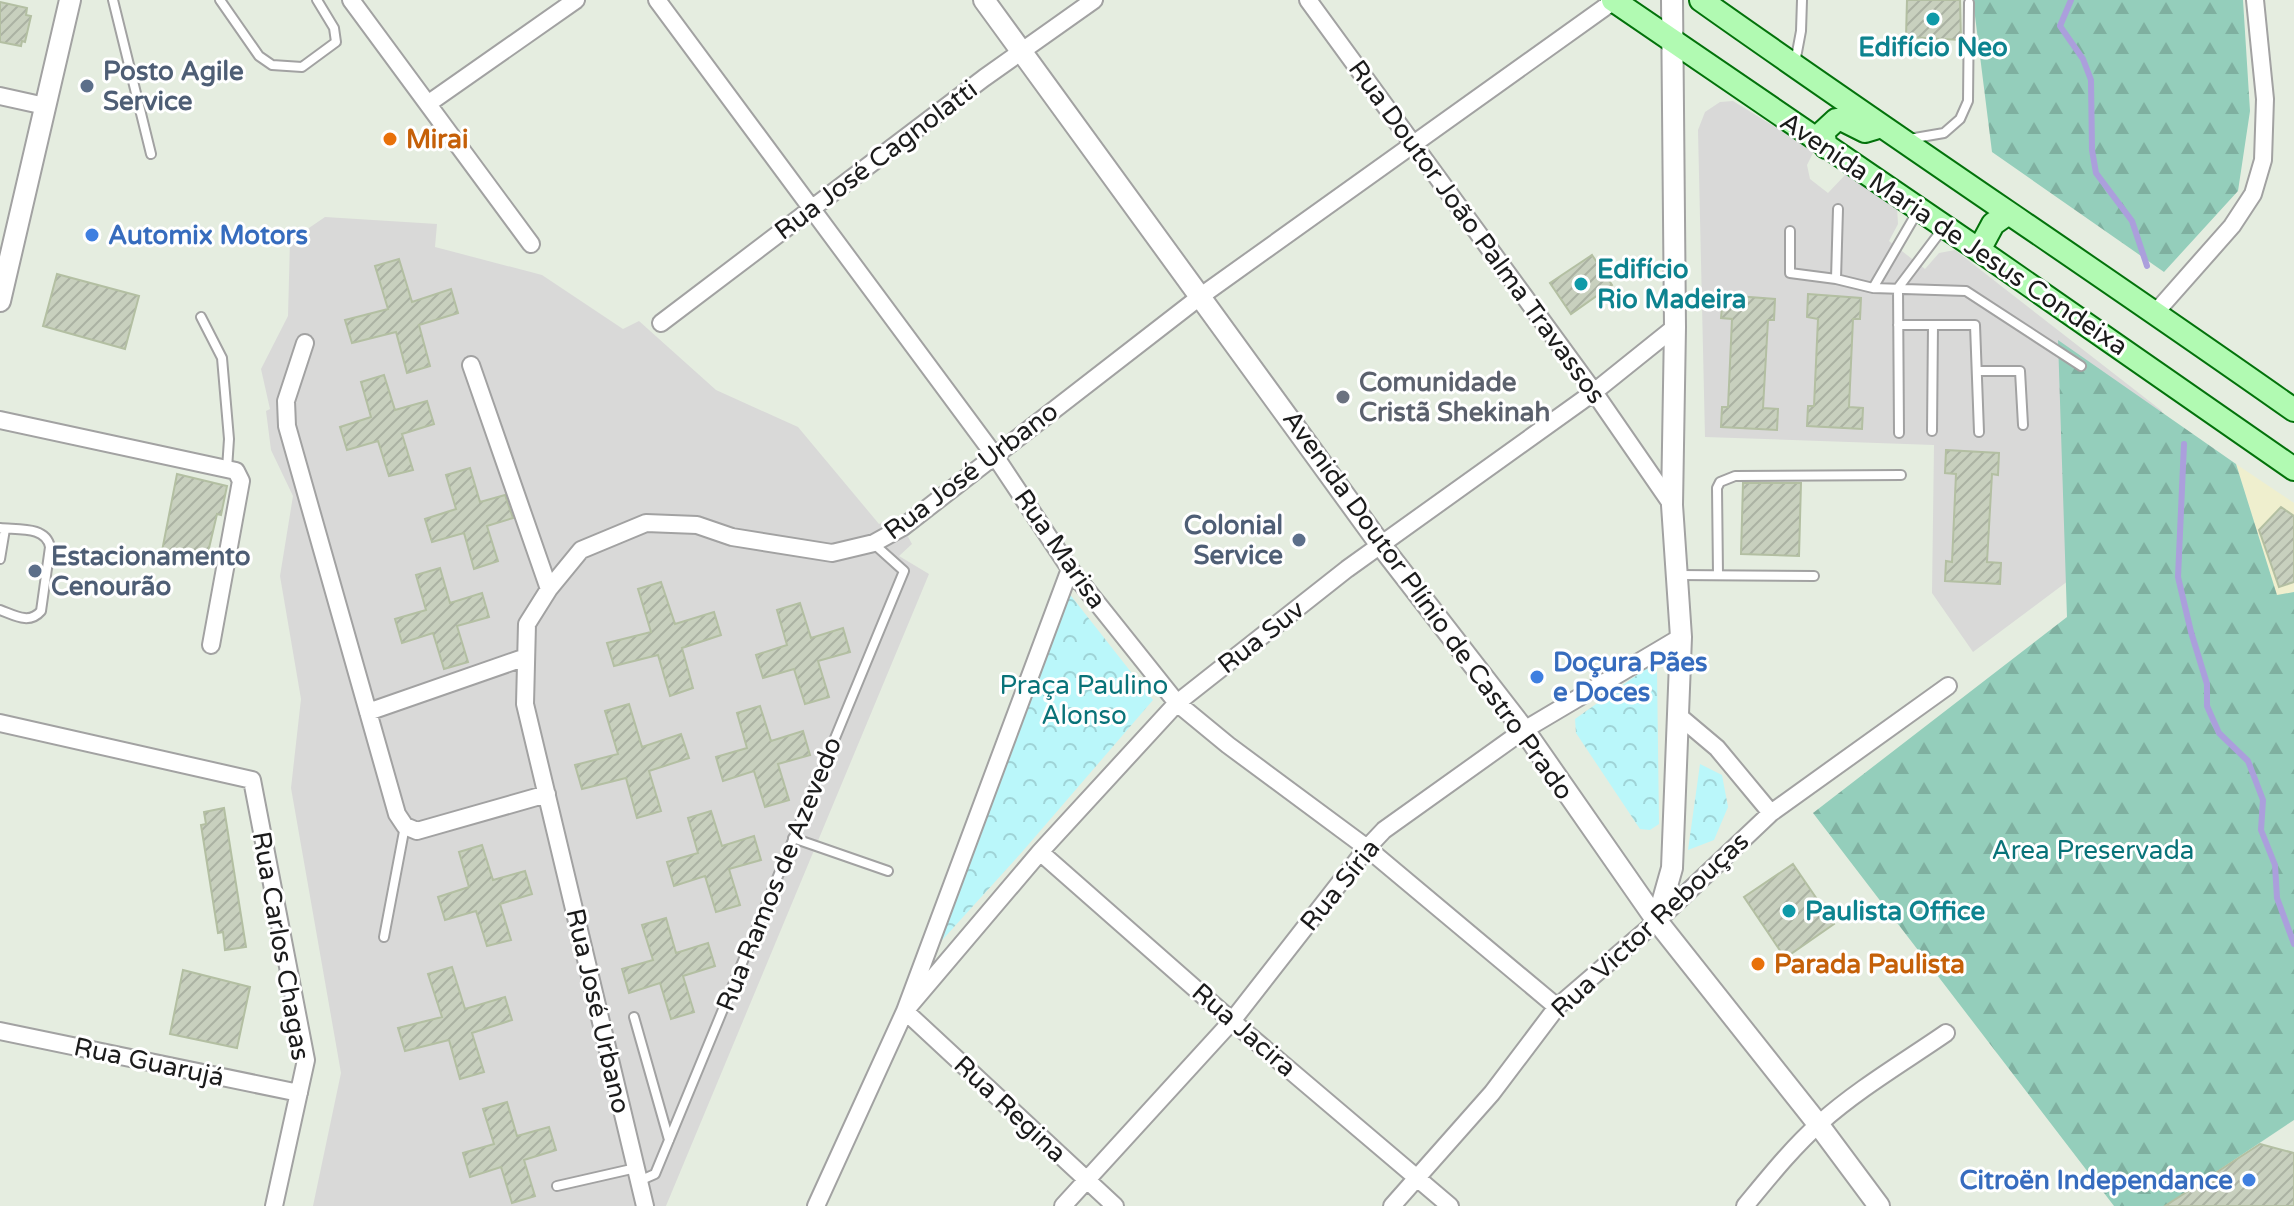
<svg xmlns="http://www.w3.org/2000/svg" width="2294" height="1206" font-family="'Varela Round',sans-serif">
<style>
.residential{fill:#d9d9d8}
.commercial{fill:#efefce}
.forest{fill:url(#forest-firs)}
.park{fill:url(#park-crowns)}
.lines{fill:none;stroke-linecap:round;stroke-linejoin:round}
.stream{stroke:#ab9fdc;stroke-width:6}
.building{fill:url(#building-hatch);stroke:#b3bfa2;stroke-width:2}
.service-casing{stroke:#a2a2a2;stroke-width:12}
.minor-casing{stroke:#a2a2a2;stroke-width:20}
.tertiary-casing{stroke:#a2a2a2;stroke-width:24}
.secondary-casing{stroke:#03720b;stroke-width:26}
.service{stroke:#fff;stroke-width:8}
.minor{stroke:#fff;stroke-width:16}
.tertiary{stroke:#fff;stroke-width:20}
.secondary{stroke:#b1fab2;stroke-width:22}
.culture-dot{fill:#0f9aa8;stroke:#fff;stroke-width:3}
.service-dot{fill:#5c6f8a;stroke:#fff;stroke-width:3}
.food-dot{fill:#e8710a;stroke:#fff;stroke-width:3}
.shop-dot{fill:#3f7fe0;stroke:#fff;stroke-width:3}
.worship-dot{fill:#6b7280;stroke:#fff;stroke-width:3}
.labels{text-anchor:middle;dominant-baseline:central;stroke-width:6;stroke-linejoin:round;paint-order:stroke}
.culture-label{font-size:26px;font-weight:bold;fill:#0d838f;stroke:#fff;text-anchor:start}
.service-label{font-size:26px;font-weight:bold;fill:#4e5e75;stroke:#fff;text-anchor:start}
.food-label{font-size:26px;font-weight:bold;fill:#c56008;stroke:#fff;text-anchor:start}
.street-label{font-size:26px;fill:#1b1b1b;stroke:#fff}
.shop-label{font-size:26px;font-weight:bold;fill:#366cbe;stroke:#fff;text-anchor:start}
.worship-label{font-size:26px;font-weight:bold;fill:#5b616d;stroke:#fff;text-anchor:start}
.park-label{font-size:26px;fill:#097379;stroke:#fff}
</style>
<defs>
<pattern id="forest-firs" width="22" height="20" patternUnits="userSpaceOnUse" patternTransform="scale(2)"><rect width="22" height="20" fill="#94cebb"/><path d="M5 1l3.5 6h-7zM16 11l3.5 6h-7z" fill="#7fb0a0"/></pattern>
<pattern id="park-crowns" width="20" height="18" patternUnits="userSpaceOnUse" patternTransform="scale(2)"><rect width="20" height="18" fill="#baf7fa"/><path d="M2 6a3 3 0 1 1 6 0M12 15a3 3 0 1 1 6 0" fill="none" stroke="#9fd3d6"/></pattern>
<pattern id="building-hatch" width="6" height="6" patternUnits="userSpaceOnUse" patternTransform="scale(2)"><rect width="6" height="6" fill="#c8d0be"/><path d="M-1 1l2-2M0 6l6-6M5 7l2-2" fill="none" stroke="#abb2a3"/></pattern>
</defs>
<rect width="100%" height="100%" fill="#e5ede0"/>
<path class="residential" d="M1733 101 1814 151 1807 165 1810 179 1828 193 1846 174 1897 207 1898 224 1889 241 1925 269 1939 253 1955 250 2162 411 2165 441 2088 566 1973 652 1932 593 1934 445 1705 437 1698 130 1705 112 1720 102Z
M325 217 437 224 435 247 542 275 623 329 639 321 716 390 798 427 879 524 896 515 912 544 899 556 929 574 666 1206H313L341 1073 291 788 301 699 280 576 293 496 271 450 266 411 270 409 261 369 288 316 290 241Z"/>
<path class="commercial" d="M2236 464 2294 503V592L2277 596Z"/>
<path class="forest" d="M1973 0H2243L2250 111 2238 191 2164 272 1992 152Z
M2058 340 2236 464 2277 595 2294 592V1120L2165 1206H2114L1813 813 2067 617Z"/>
<path class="park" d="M1068 592 1153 700 1022 852 934 949Z
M1651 665 1657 669 1659 824 1650 830 1640 829 1576 733 1575 719Z
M1700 764 1722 775 1728 807 1714 840 1688 850Z"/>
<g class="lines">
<path class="stream" d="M2071 0 2060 26 2083 59 2091 80 2092 150 2096 173 2132 221 2147 266
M2184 444 2178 577 2191 632 2207 684V706L2219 733 2248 761 2263 800 2261 830 2275 865 2277 898 2294 944"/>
</g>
<path class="building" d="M1907 0H1960L1961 40 1906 37Z
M0 2 27 8 26 15 31 16 25 42 22 41 21 46 0 42Z
M1592 255 1612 285 1571 314 1550 283Z
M399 259 412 302 451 289 458 313 419 325 430 366 407 373 396 332 352 343 345 320 388 309 375 266Z
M57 274 139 296 125 349 43 326Z
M1808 294 1861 298 1860 319H1853L1849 407 1863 408 1862 429 1807 426 1808 406H1814L1818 319 1807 317Z
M1723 295 1775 299 1774 320H1768L1763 408 1778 409 1777 430 1721 427 1722 407H1728L1732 319 1721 318Z
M384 375 395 410 427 401 434 424 402 434 413 470 389 476 378 441 347 450 340 427 371 417 361 382Z
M1946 450 1999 453 1998 475 1992 474 1987 562 2001 563 2000 584 1945 581 1946 561 1952 562 1956 474 1945 473Z
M470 468 480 502 505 495 513 518 487 526 498 561 474 569 464 533 432 542 425 519 456 509 446 475Z
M177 474 227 486 221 515 217 514 206 561 162 551Z
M1743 483H1801L1799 556 1741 554Z
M2281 507 2294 516V582L2279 587 2259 530Z
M440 568 450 603 482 593 489 617 457 626 468 662 444 669 433 633 402 643 395 619 426 610 416 575Z
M661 582 675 624 714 612 721 635 682 648 693 688 670 696 658 655 614 666 607 643 651 632 638 589Z
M800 603 811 638 843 628 850 652 818 661 829 697 805 704 794 669 763 678 756 655 787 645 777 610Z
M629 704 642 747 681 734 689 758 649 771 661 811 637 818 626 778 582 789 575 765 618 754 605 711Z
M760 706 771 741 803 731 810 755 778 764 789 800 765 807 754 771 723 781 716 757 747 748 737 713Z
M224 808 246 947 225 950 223 932 218 933 201 825 206 824 204 812Z
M711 811 722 846 754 836 761 860 729 869 740 905 716 912 705 876 674 886 667 862 698 853 688 818Z
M482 845 493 880 525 871 532 894 500 904 511 940 487 946 476 911 445 920 438 897 469 887 459 852Z
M1793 864 1834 924 1785 958 1744 897Z
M666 918 676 953 708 943 715 966 683 976 694 1012 671 1019 660 983 629 993 622 969 653 960 642 925Z
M452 967 465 1009 505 997 512 1020 472 1033 484 1072 460 1079 449 1040 405 1051 398 1028 442 1017 428 974Z
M183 970 250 987 237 1048 170 1034Z
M507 1102 517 1136 549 1127 556 1150 524 1160 535 1196 512 1203 501 1167 470 1177 463 1153 494 1144 483 1109Z
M2260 1144 2294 1153V1206H2165Z"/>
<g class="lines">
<defs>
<path id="service" d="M113 0 151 154
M220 0 259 56 272 65 302 67 336 42 334 28 317 0
M1795 63 1801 31 1802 0
M1909 139 1944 133 1960 119 1968 101 1969 3
M1790 231V273L1836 279 1873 288 1966 291 2081 366
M1836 279 1838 209
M1873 288 1919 209
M201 317 222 358 229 439 227 469
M1898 325H1933
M1978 371H2020L2023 425
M1932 431 1933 325H1975L1979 432
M1899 433 1898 288 1944 227
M0 528C18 530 46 526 50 547L41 611C29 625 14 615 0 610
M0 559 5 529
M1718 574 1717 488 1720 482 1735 476 1901 475
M1677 575 1814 576
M793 838 888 871
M384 937 405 826
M634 1017 669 1140
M639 1181 655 1174 904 571 874 544
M557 1186 636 1168"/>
<path id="minor" d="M351 0 531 244
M657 0 995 456 1070 569 1177 703 1228 745 1367 848 1557 1007
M1308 0 1594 392 1672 505
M0 96 45 106
M429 103 576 0
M2156 312 2232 226 2253 194 2263 160 2265 99 2255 0
M661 323 984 78 1094 0
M305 343 286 401 287 426 397 814 405 826 417 831 547 794
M471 365 549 589
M0 420 236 471 241 481 211 645
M368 712 526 657
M1679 716 1717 748 1771 813
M0 723 252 780 306 1060 274 1206
M1040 852 1232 1021 1450 1206
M905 1011 1040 852 1177 703 1347 569 1594 392 1675 327
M905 1011 1115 1206
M0 1031 299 1093
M645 1206 525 704 527 624 549 589 581 550 646 523 697 525 732 537 832 553 874 543 903 527 1201 296 1615 0
M816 1206 905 1011 1070 569
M1063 1206 1232 1021 1367 848 1384 830 1524 730 1681 637
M1392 1206 1492 1093 1557 1007 1657 921 1771 813 1948 686
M1745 1206C1769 1177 1792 1148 1820 1123 1858 1089 1904 1062 1946 1033"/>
<path id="tertiary" d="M984 0 1380 544 1524 730 1657 921 1818 1124 1879 1206
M0 301 70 0
M1657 921 1672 868 1681 637 1672 505 1675 327 1672 0"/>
<path id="secondary" d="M1613 0 1979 250 2294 469
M1701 0C1897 139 2097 271 2294 410
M1826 147 1823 132 1836 120H1843L1865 131 1875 128
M1979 250 1993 224 2007 214"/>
</defs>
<use href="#service" class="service-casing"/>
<use href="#minor" class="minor-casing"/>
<use href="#tertiary" class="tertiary-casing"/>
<use href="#secondary" class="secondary-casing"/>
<use href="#service" class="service"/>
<use href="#minor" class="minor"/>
<use href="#tertiary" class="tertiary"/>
<use href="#secondary" class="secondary"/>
</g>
<g class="culture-dot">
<circle cx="1933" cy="19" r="8"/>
<circle cx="1581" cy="284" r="8"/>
<circle cx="1789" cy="911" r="8"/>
</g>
<g class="service-dot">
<circle cx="87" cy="86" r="8"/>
<circle cx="1299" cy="540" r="8"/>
<circle cx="35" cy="571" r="8"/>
</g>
<g class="food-dot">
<circle cx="390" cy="139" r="8"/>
<circle cx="1758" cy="964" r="8"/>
</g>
<g class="shop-dot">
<circle cx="92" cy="235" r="8"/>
<circle cx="1537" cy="677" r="8"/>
<circle cx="2249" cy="1180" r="8"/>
</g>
<circle class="worship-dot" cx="1343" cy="397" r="8"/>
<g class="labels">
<g class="culture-label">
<text x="1933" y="47" text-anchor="middle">Edifício Neo</text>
<text x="1597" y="269">Edifício<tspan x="1597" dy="30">Rio Madeira</tspan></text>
<text x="1805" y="911">Paulista Office</text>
</g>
<g class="service-label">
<text x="103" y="71">Posto Agile<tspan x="103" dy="30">Service</tspan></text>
<text x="1283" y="525" text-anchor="end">Colonial<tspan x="1283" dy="30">Service</tspan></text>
<text x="51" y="556">Estacionamento<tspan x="51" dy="30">Cenourão</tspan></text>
</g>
<g class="food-label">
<text x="406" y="139">Mirai</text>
<text x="1774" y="964">Parada Paulista</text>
</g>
<g class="street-label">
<text transform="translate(876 160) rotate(-37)">Rua José Cagnolatti</text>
<text transform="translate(1477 232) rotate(54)">Rua Doutor João Palma Travassos</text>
<text transform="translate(1954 234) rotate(34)">Avenida Maria de Jesus Condeixa</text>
<text transform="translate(971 471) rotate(-37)">Rua José Urbano</text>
<text transform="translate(1060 549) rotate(55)">Rua Marisa</text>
<text transform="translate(1428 605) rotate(54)">Avenida Doutor Plínio de Castro Prado</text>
<text transform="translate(1261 637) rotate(-38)">Rua Suv</text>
<text transform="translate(779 874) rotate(-68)">Rua Ramos de Azevedo</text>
<text transform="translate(1340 885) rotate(-51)">Rua Síria</text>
<text transform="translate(1650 925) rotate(-43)">Rua Victor Rebouças</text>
<text transform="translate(281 946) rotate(80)">Rua Carlos Chagas</text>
<text transform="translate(598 1011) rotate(77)">Rua José Urbano</text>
<text transform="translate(1244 1030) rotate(41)">Rua Jacira</text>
<text transform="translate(149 1062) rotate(12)">Rua Guarujá</text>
<text transform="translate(1010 1109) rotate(43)">Rua Regina</text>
</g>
<g class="shop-label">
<text x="108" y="235">Automix Motors</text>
<text x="1553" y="662">Doçura Pães<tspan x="1553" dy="30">e Doces</tspan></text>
<text x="2233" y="1180" text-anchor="end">Citroën Independance</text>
</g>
<g class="worship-label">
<text x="1359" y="382">Comunidade<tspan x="1359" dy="30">Cristã Shekinah</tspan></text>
</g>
<g class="park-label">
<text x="1084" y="685">Praça Paulino<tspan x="1084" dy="30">Alonso</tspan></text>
<text x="2093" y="850">Area Preservada</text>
</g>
</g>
</svg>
